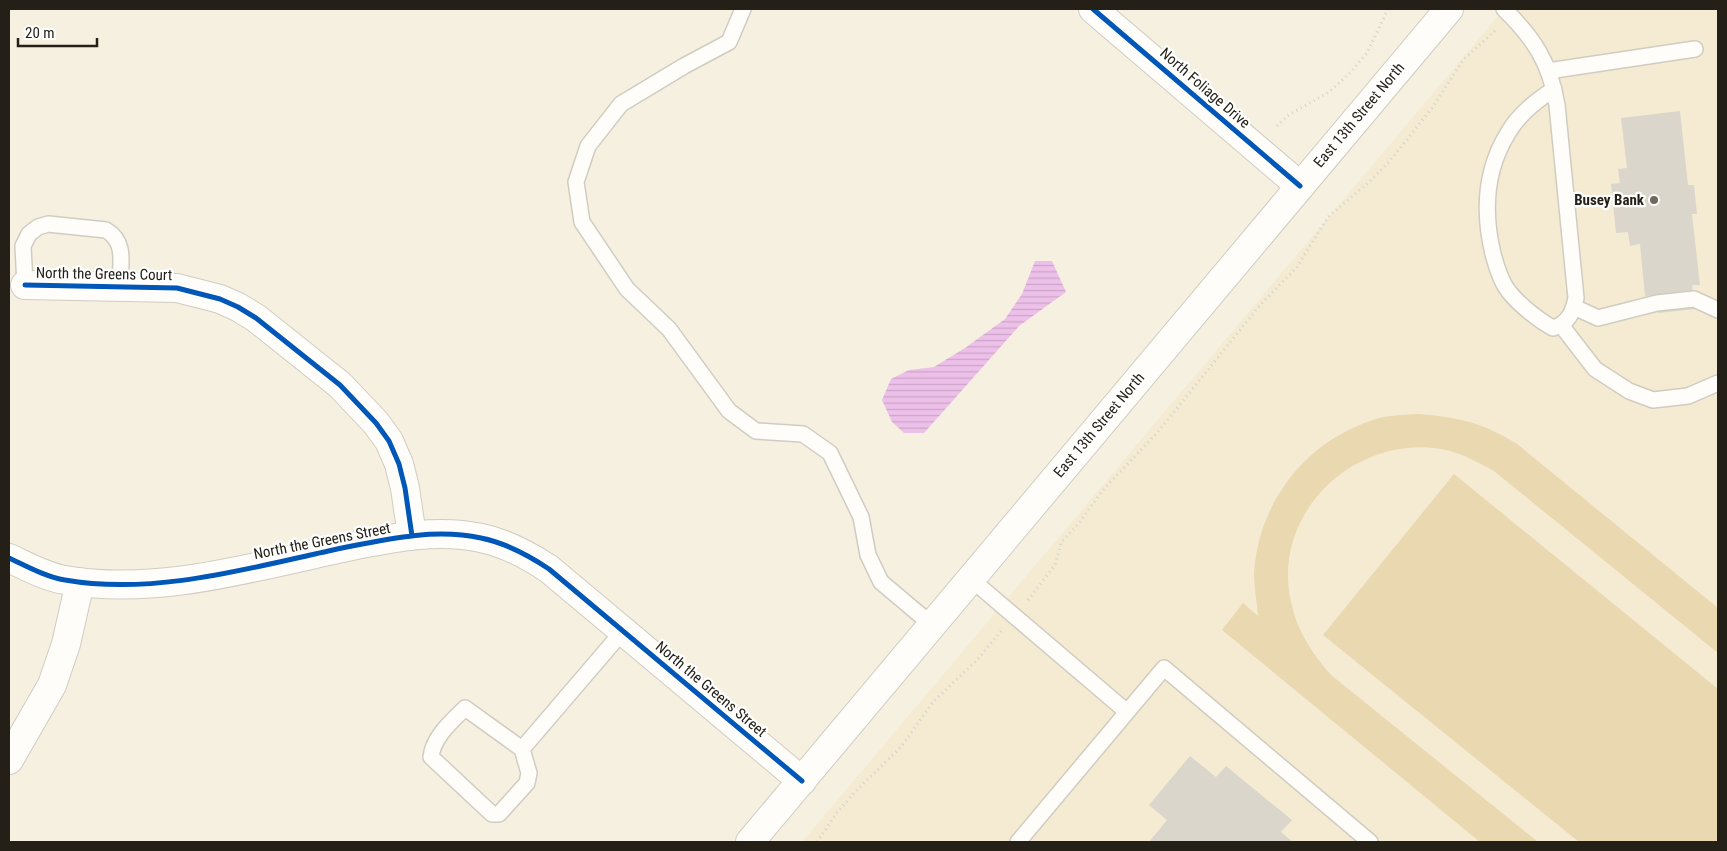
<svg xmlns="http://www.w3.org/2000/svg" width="1727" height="851" font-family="'Roboto Condensed',sans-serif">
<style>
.built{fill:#f5ebd2}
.green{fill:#e9d8b0}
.water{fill:url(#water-rules)}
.building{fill:#dad6cb}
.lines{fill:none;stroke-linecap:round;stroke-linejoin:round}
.service-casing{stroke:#d1ccc1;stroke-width:18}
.minor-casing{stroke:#d1ccc1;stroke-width:30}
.secondary-casing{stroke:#d1ccc1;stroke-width:30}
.path{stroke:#d2d1cd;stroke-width:3;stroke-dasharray:1 4;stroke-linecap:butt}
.service{stroke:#fefdfa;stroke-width:15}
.minor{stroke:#fefdfa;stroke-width:28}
.secondary{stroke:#fefdfa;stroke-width:28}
.cycleway-casing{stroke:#fff;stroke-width:8}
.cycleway{stroke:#0057b8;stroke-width:5}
.poi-dot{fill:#6e695e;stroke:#fff;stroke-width:2}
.labels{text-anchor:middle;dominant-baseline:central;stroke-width:4.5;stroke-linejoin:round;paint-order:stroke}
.street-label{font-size:15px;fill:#242017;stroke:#fff}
.poi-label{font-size:15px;font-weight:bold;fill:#242017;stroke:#fff;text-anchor:end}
</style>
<defs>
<pattern id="water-rules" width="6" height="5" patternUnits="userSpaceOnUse" patternTransform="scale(1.25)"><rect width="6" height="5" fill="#edc0e9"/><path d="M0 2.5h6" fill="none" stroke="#cba5c7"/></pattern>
</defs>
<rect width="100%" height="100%" fill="#f6f0e1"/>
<path class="built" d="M1504 9H1718V842H802Z"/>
<path class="green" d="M1418 414C1457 417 1484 423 1517 444L1718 608V653L1494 471C1477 462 1460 452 1441 449 1354 435 1271 513 1291 602 1297 631 1312 653 1331 675L1538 842H1480L1222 630 1243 603 1258 616C1257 602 1254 588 1254 574 1258 503 1305 442 1373 420 1387 415 1403 415 1418 414Z
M1454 474 1718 689V842H1579L1323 635Z"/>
<path class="water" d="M1035 261H1052L1066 292 1019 326 924 433H904L892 422 882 400 891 379 909 370 934 367 965 348 1005 319 1022 294Z"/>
<path class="building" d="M1680 111 1688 185H1694L1697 214H1692L1700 285H1692L1695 309 1658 313 1657 295 1645 296 1640 244 1630 246 1628 232 1616 233 1611 184 1620 183 1618 169 1627 168 1621 118Z
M1190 756 1216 777 1226 766 1292 820 1281 832 1293 842H1149L1167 820 1149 805Z"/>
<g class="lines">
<defs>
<path id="service" d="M743 9 729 42 684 66 621 104 588 146 576 182 582 222 627 289 669 329 729 411 756 431 803 434 830 453 861 517 868 555 881 582 932 625
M1504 9C1534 38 1550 63 1557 105L1576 298C1573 312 1568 324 1553 328 1538 320 1514 301 1505 286 1499 276 1496 265 1493 254 1483 212 1485 170 1508 133 1519 114 1536 101 1554 89
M1548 71 1695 49
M25 285 23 246 29 234 38 227 48 224 106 230C127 242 120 265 120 286
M1574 307 1598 318 1657 303 1694 299 1718 310
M1561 325 1595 369 1629 391 1653 400 1688 396 1718 383
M971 579 1127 712
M522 749 529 773 527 783 499 814H492L431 757C433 737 452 721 465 708L522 749 623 631
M1018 842 1164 668 1370 842"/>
<path id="minor" d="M1093 9 1300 186
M25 285 177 288 220 299 238 307 256 318 340 385 376 423 389 441 399 464 405 488 412 536
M9 558C26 566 46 577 65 580 156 596 253 567 342 548 387 539 435 528 481 538 506 543 528 555 549 569L802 781
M9 760 52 685 66 644 80 582"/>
<path id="secondary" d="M750 842 1449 9"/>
</defs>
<use href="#service" class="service-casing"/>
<use href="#minor" class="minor-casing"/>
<use href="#secondary" class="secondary-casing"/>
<path class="path" d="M1277 126 1287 116 1329 92 1349 74 1367 53 1388 9
M1028 600 1055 565 1061 543 1079 523 1102 491 1157 433 1261 304 1297 267 1328 217 1368 183 1389 162 1432 108 1463 60 1497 29
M817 842 838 811 858 789 901 747 933 702 978 659 1001 631"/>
<use href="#service" class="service"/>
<use href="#minor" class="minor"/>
<use href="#secondary" class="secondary"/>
<defs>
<path id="cycleway" d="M1093 9 1300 186
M25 285 177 288 220 299 238 307 256 318 340 385 376 423 389 441 399 464 405 488 412 536
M9 558C26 566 46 577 65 580 156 596 253 567 342 548 387 539 435 528 481 538 506 543 528 555 549 569L802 781"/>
</defs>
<use href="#cycleway" class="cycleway-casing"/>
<use href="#cycleway" class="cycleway"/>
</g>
<circle class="poi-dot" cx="1654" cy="200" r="5"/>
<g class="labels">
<g class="street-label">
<text transform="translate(1205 88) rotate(41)">North Foliage Drive</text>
<text transform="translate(1359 115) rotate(-50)">East 13th Street North</text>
<text transform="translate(104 274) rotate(1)">North the Greens Court</text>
<text transform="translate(1099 425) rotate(-50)">East 13th Street North</text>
<text transform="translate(322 541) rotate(-11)">North the Greens Street</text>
<text transform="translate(711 689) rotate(40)">North the Greens Street</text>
</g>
<g class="poi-label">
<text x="1644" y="200">Busey Bank</text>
</g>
</g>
<rect width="1727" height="851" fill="none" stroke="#242017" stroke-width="20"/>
<path d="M18 38v8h79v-8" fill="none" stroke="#242017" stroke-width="2.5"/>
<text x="25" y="38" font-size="15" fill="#242017" stroke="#ffffff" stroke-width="4" paint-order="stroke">20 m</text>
</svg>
